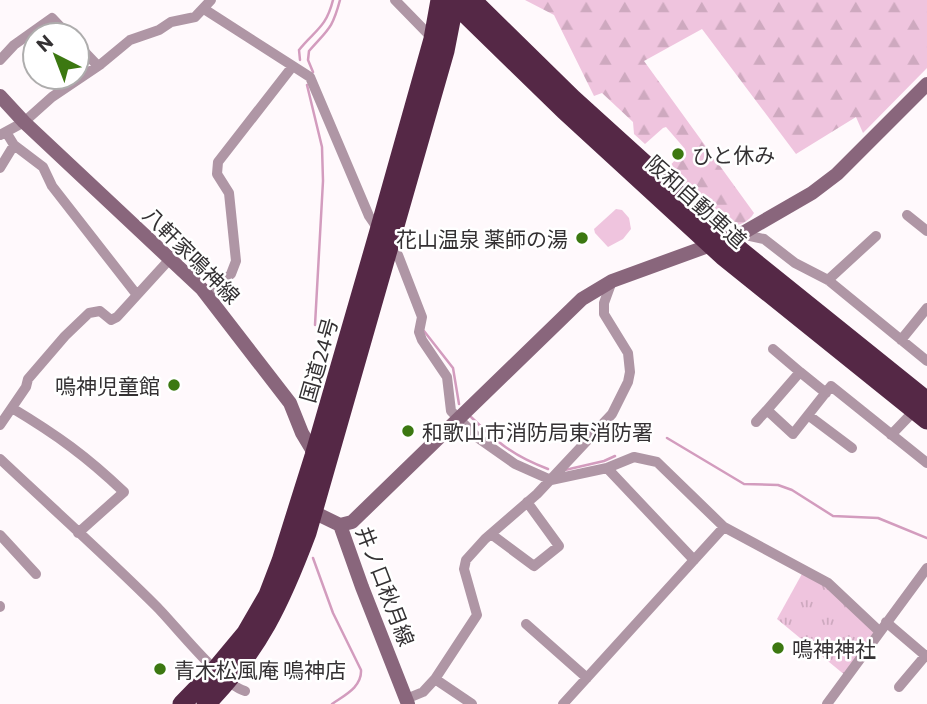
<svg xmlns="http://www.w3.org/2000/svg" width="927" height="704" font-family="Commissioner,'Noto Sans JP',sans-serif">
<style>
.forest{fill:url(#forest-firs)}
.park{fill:url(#park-tufts)}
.garden{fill:#efc4de}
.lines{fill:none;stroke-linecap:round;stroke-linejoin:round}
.stream{stroke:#d39cbe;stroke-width:2.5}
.street{stroke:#af96a5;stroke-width:10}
.secondary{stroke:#89667c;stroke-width:14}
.highway{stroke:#552846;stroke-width:19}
.poi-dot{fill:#3c7811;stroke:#fff;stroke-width:2.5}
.labels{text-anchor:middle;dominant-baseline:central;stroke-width:5;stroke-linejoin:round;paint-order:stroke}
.poi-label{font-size:21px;fill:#343133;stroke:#fff;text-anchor:start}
.street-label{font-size:21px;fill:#343133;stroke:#fff}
</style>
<defs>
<pattern id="forest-firs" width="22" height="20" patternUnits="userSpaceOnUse" patternTransform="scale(1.75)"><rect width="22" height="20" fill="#efc4de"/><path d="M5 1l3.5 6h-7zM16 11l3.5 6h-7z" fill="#cea9bf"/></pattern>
<pattern id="park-tufts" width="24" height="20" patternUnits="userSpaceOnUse" patternTransform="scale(1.75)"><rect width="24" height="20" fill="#efc4de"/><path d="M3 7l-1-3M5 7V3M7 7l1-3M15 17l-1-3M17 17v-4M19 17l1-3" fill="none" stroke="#cea9bf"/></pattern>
</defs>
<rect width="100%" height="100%" fill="#fff9fc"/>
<path class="forest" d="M525 0H927V68L863 133 856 117 796 154 702 29 644 61 754 213C749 222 737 227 727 226L667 172V169L685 149 666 127 663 128 645 144 634 134 633 122 602 93 594 96 554 15Z"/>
<path class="park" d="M803 572 830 586 878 631 846 676 777 619Z"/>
<path class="garden" d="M616 209 622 210 629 218 631 229 623 239 608 247 595 233 594 229Z"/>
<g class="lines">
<path class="stream" d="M300 60 299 50C315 30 326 28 333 0
M313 72 308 60 309 51C328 29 332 30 340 0
M307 85 322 147 323 181 315 325
M424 331 453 368 459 404
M471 417C497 442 513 456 548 469
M667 438 744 484 778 485 792 490 833 516 878 518 927 538
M565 470 604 461 615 456
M313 558 333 613 361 670C362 687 345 695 332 704"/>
<path class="street" d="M395 0 434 40
M204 9 310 77 369 216 380 232
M77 44 98 66
M0 60 14 45 52 18 68 35
M6 132 14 145 43 167 52 186 137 295
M0 135 24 122 52 97 101 64 130 40 159 30 171 22 195 17 211 0
M0 168 14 145
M907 215 927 231
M741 234 764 239 795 263 828 280 927 361
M389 245 398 255 422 317 419 332 422 340 447 377 451 411 478 438 515 464 551 480 607 468 634 457 657 462 724 527 828 583 879 631
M828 280 876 236
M206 295 231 274 236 261 229 193 217 174 218 162 292 67
M901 340 927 308
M773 349 800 372
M826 393 800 372 767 410 793 434 831 386 927 463
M12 408C57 435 86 456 124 492L78 533
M808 415 852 448
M756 422 767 410
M0 425 26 387 28 379 65 336 89 313 100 311 111 320 117 317 169 260
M891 435 916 409
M0 459C52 508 106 556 156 606 176 626 221 684 245 691
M607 468 694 560
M491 534 534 566 559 546 527 502
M0 535 36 574
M0 606V607
M886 622 927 657
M526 624 587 678
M435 679 472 704
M899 687 926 655
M406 699 423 692 435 679 477 615 464 569 466 560 485 539 537 494 612 414 628 382 630 372 628 353 604 314V303L612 281
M563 704 724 527
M827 704 927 568"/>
<path class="secondary" d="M0 96 24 122 202 289 290 403 302 433 317 458
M307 509 340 525
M340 525 352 522 582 299 612 281 741 234 812 193 837 174 927 84
M340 525 362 587 408 704"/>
<path class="highway" d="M451 0 564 110 723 256 927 420
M472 0 572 98 742 252 927 401
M182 704 216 669 246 633 268 595 281 561 314 456 379 231 433 39 440 0
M206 704C259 650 281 602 307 533L445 51 455 0"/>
</g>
<g class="poi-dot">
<circle cx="678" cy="154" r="7"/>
<circle cx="582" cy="238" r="7"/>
<circle cx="174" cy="385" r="7"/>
<circle cx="408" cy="431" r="7"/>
<circle cx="778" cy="648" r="7"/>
<circle cx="160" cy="669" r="7"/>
</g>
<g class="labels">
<g class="poi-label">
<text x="692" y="154">ひと休み</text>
<text x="568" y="238" text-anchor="end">花山温泉 薬師の湯</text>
<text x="160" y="385" text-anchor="end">嗚神児童館</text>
<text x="422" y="431">和歌山市消防局東消防署</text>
<text x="792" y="648">鳴神神社</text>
<text x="174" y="669">青木松風庵 鳴神店</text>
</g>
<g class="street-label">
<text transform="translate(697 201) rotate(42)">阪和自動車道</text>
<text transform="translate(192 255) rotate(45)">八軒家鳴神線</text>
<text transform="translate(318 360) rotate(-74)">国道24号</text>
<text transform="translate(386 586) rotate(69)">井ノ口秋月線</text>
</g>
</g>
<g transform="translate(56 56) rotate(318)"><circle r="33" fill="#ffffff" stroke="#aeadad" stroke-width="2"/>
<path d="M0-5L12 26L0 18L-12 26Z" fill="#3c7811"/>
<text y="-10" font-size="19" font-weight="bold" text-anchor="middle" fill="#343133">N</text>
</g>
</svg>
